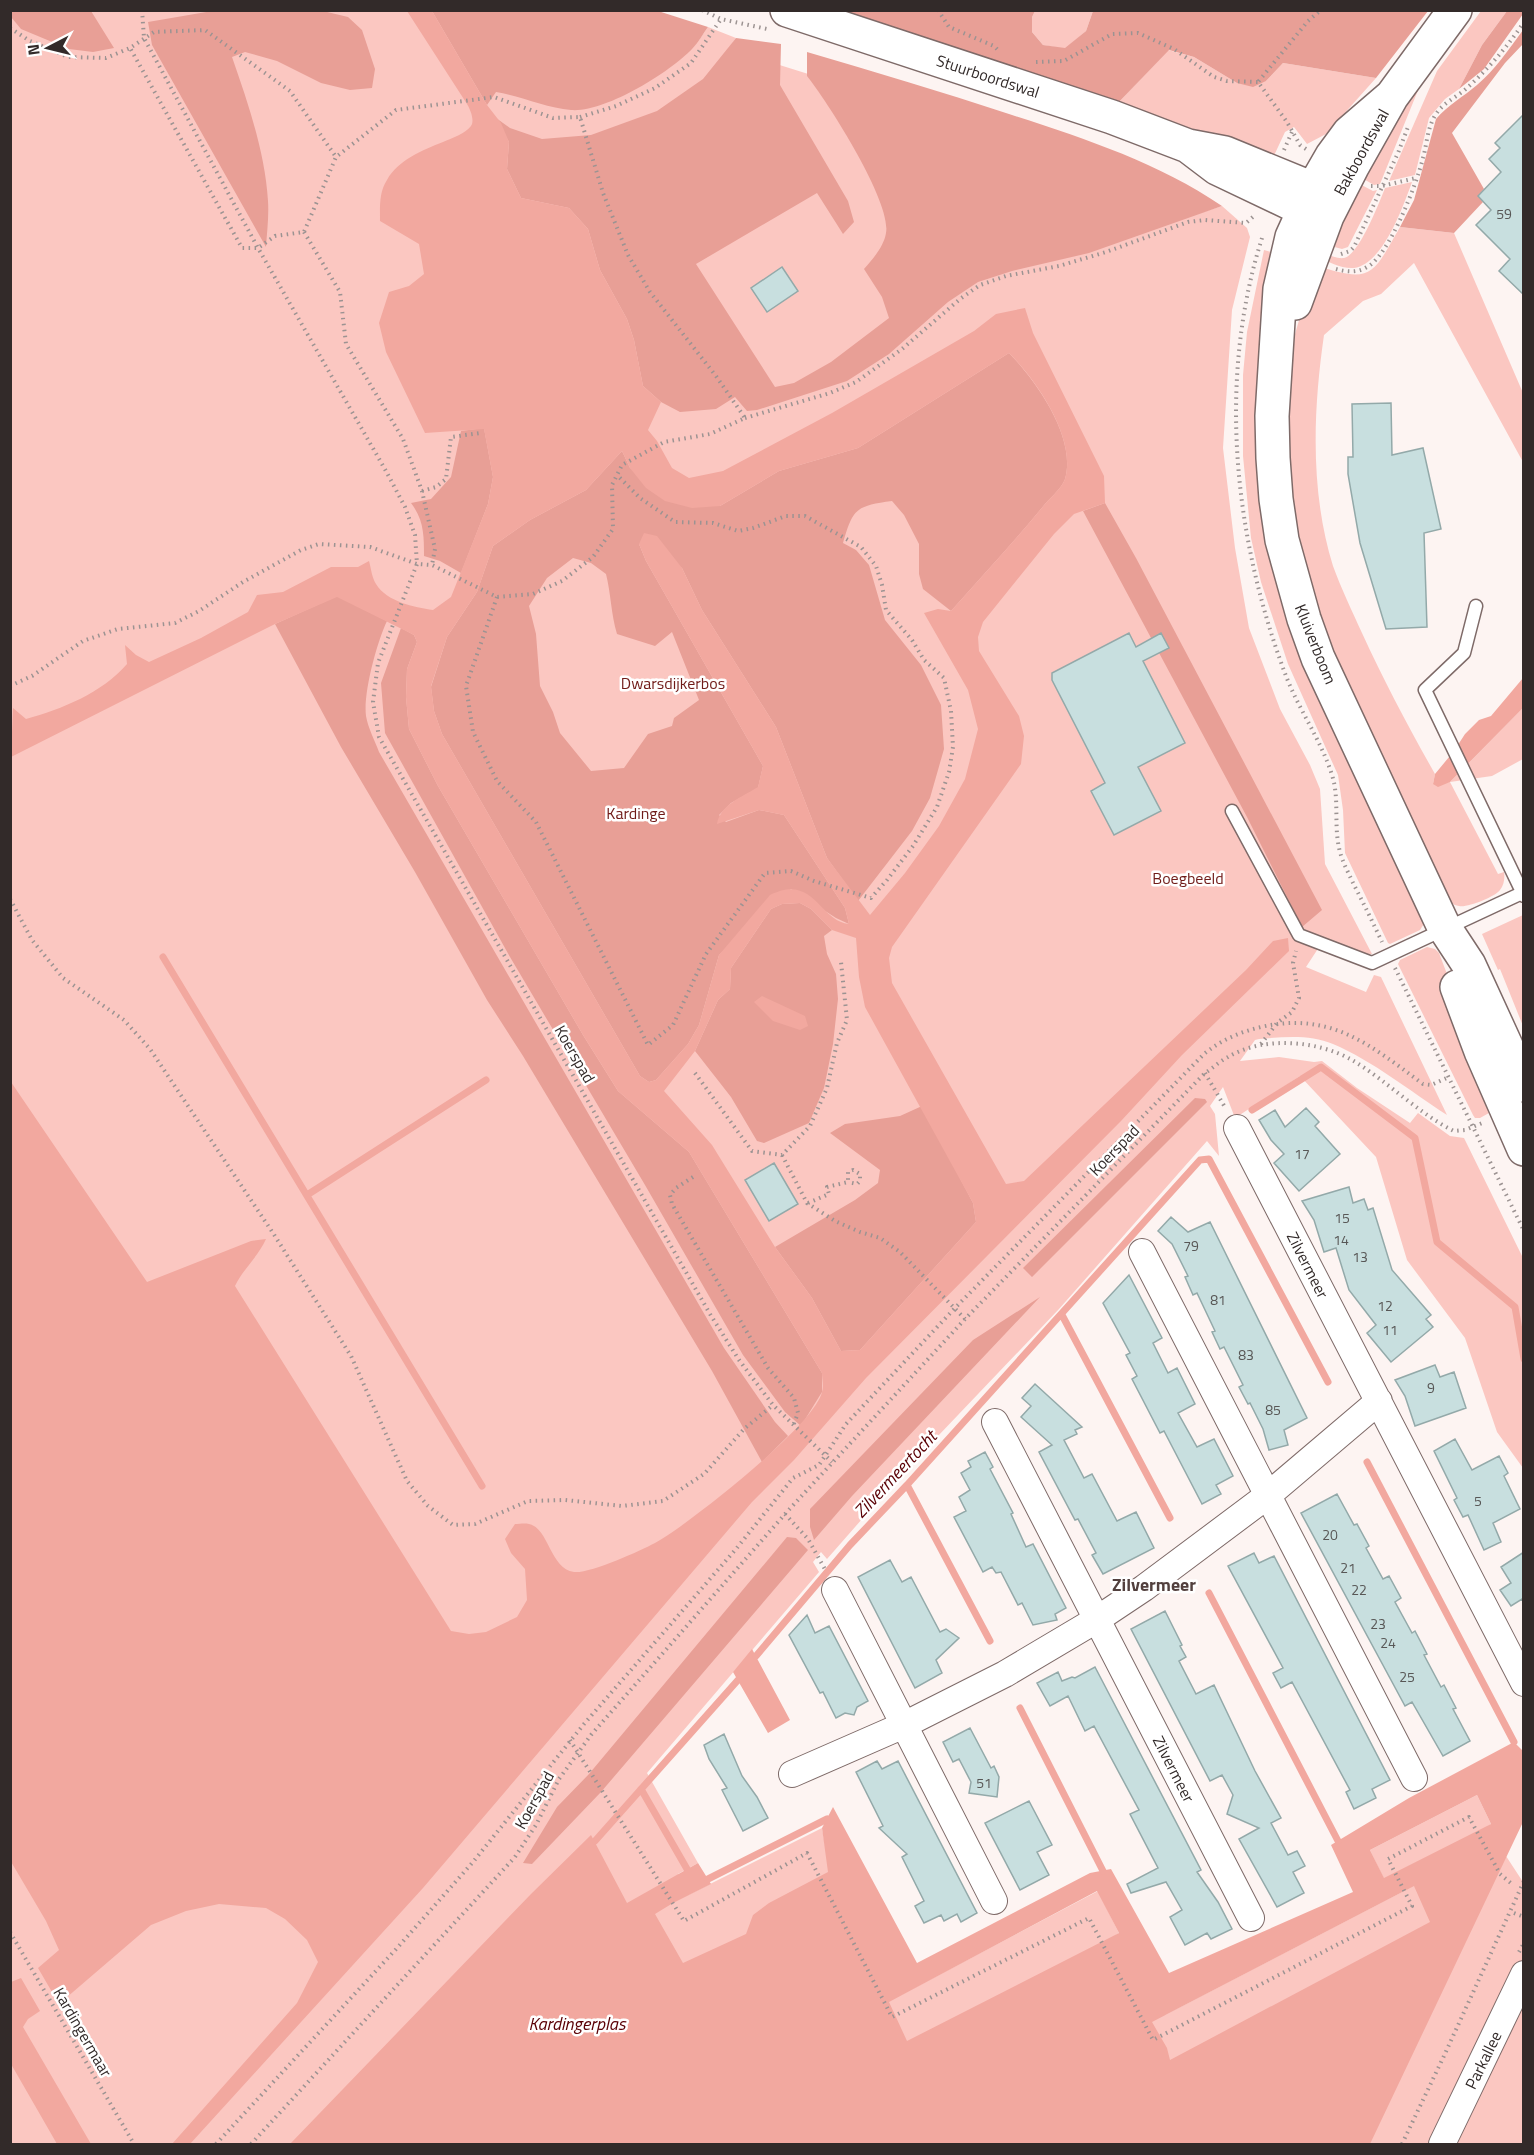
<svg xmlns="http://www.w3.org/2000/svg" width="1534" height="2155" font-family="'Titillium Web',sans-serif">
<style>
.green{fill:#fbc7c1}
.forest{fill:#e89f96;fill-rule:evenodd}
.water{fill:#f2a89f;fill-rule:evenodd}
.lines{fill:none;stroke-linecap:round;stroke-linejoin:round}
.stream{stroke:#f2a89f;stroke-width:7}
.building{fill:#c8dfdf;stroke:#93a9a9;stroke-width:1.5}
.lane-casing{stroke:#7e6a68;stroke-width:15}
.street-casing{stroke:#7e6a68;stroke-width:28}
.secondary-casing{stroke:#7e6a68;stroke-width:36}
.path{stroke:#9c9392;stroke-width:4;stroke-dasharray:1.5 4.5;stroke-linecap:butt}
.lane{stroke:#fff;stroke-width:12}
.street{stroke:#fff;stroke-width:26}
.secondary{stroke:#fff;stroke-width:33}
.labels{text-anchor:middle;dominant-baseline:central;stroke-width:5;stroke-linejoin:round;paint-order:stroke}
.number-label{font-size:14px;fill:#585756}
.street-label{font-size:16px;fill:#322a29;stroke:#fff}
.park-label{font-size:16px;fill:#701b18;stroke:#fff}
.water-label{font-size:18px;font-style:italic;fill:#5a0105;stroke:#fff}
.neighbourhood-label{font-size:18px;font-weight:bold;fill:#52403e;stroke:#fff}
</style>
<rect width="100%" height="100%" fill="#fdf4f2"/>
<path class="green" d="M11 11H606L699 40 708 27 736 38 728 49 869 93 1175 221 1222 206 1247 228 1250 237 1232 310 1223 448 1235 548 1249 628 1280 709 1310 765 1320 789 1325 864 1372 954H1356L1323 941 1306 967 1366 992 1374 975 1381 977 1447 1115C1410 1091 1373 1061 1333 1044 1310 1034 1283 1037 1259 1039L1255 1040 1240 1061 1279 1057 1314 1062 1322 1061 1357 1088 1410 1123 1418 1113 1450 1136 1464 1138 1523 1258V1468L1497 1432 1465 1338 1407 1260 1376 1157 1300 1076 1235 1118 1223 1087 1210 1106 1215 1114 1219 1156 1207 1141 1059 1309 898 1478 827 1559 821 1552 813 1562 819 1572 647 1773 698 1863 678 1874 688 1895 822 1828 826 1851 901 1995 1098 1891 1119 1933 1116 1935 1165 2015 1406 1890 1443 1849 1384 1879 1370 1850 1477 1795 1491 1824 1487 1827 1523 1882V2143L11 2144Z
M1035 11H1093L1086 31 1065 49 1043 45 1032 32V17Z
M1481 11H1507L1482 45 1459 89 1445 99 1429 118 1415 175 1389 181 1437 71Z
M1168 50 1194 57 1237 83 1266 81 1283 63 1376 78 1326 134 1307 144 1294 127 1285 132 1271 162 1117 104Z
M1425 73 1380 184 1374 185 1355 174Z
M1352 180 1373 191 1377 190 1348 247 1342 249 1323 244Z
M1412 182C1403 207 1383 264 1354 268 1341 269 1329 262 1318 257L1320 252C1327 254 1336 259 1344 258 1359 255 1379 203 1385 188Z
M1400 227 1454 233 1523 393V462L1414 263 1381 294 1363 301 1324 335C1313 411 1310 492 1333 566 1341 588 1352 611 1362 633 1384 681 1409 728 1435 774L1433 784 1450 782 1523 708V759L1492 776 1450 782 1498 874 1504 872C1505 878 1504 885 1500 890 1495 897 1467 908 1459 906 1453 905 1450 902 1446 898L1328 648 1297 546 1289 492 1287 393 1293 341 1315 265C1372 284 1372 276 1400 227Z
M1264 250 1281 255 1260 456 1425 922 1420 930 1390 944 1388 943 1345 853 1343 810 1338 775 1288 664 1261 582 1251 538 1243 456V375L1247 332Z
M1523 915V1026L1500 969 1498 970 1482 934Z
M1427 947 1435 949 1439 953 1498 1108 1480 1118H1475L1473 1115 1398 964 1400 960Z"/>
<path class="forest" d="M218 10 323 11 348 17 362 30 375 69 372 88 350 90 321 83 277 61 245 52 232 57C248 103 265 152 268 201 269 216 267 232 266 247L152 45 148 22Z
M10 11H91L114 48 93 52 69 49 21 29 11 17Z
M432 11H658L708 27C703 34 698 43 692 49 669 73 604 113 571 110 546 108 521 96 496 92L487 105Z
M833 11H1035L1032 17V32L1043 45 1065 48 1086 31 1093 11H1428L1376 78 1283 63 1266 81 1253 87 1237 83 1194 57 1169 50 1117 104Z
M1507 11H1523V14L1484 69 1459 89 1482 45Z
M1523 30V44L1505 63 1452 133 1484 189 1478 196 1483 202 1454 233 1400 227 1414 200 1436 119C1448 105 1463 97 1477 85 1495 70 1509 49 1523 30Z
M736 38 781 44 780 85 848 201 854 222 843 234 817 193 696 264 775 387 794 383 831 362 889 318 882 297 864 269C873 259 884 246 886 233 892 202 827 101 807 76V52C875 72 942 92 1009 114 1083 138 1157 162 1222 206L1089 253 1012 271 978 282 948 302 889 354 847 381 757 410 747 411 735 397 716 409 680 412 661 402 643 386 634 340 627 319 600 270 588 229 569 208 521 198 507 169 509 142 496 118 510 128 542 139 591 135 657 111 703 79Z
M1009 353C1036 381 1077 438 1065 479 1062 488 1051 497 1045 504 1015 541 982 576 951 611L923 589 919 574V544L904 515 892 501C855 506 853 509 843 543L856 550 869 565 885 620 921 665 941 705 944 749 930 798 912 831 858 901 827 858 776 727 702 610 682 568 639 544 646 561 763 766 758 788 731 803 719 815 726 822 759 810 784 815 845 908 849 924 836 918 791 889 719 955 699 1025 688 1044 656 1080 649 1082 640 1076 442 734 434 711 431 687 447 637 477 592 493 546 530 520 586 490 622 451 630 468 720 506 779 471 858 448ZM573 558 591 563 606 574C611 594 611 614 617 634L655 646 672 632 699 700 674 718 672 726 648 734 624 768 591 771 560 733 553 712 540 686 536 634 529 606 547 578Z
M484 428 493 477 488 504 461 573 440 561 424 556C424 536 424 520 411 503L431 499 451 477 461 431Z
M1105 503 1136 558 1322 910 1302 927 1247 817 1083 511Z
M337 596 387 621C377 642 363 693 366 716 368 728 375 741 379 752L724 1348 775 1422 788 1436 762 1462 712 1371 523 1056 487 1000 415 872 341 747 275 624Z
M401 628 414 635 417 642 407 669 406 697 409 729 438 786 583 1035 618 1091 689 1152 822 1373V1392L801 1426 785 1412 743 1355 645 1185 510 957 385 733 381 683Z
M800 903 811 909 832 930 824 936 827 954 836 974 838 999 833 1044 824 1088 809 1123 764 1143 757 1141 731 1097 695 1051 718 1000 730 989 731 968 771 909 782 904Z
M1195 1098 1205 1099 1207 1102 1032 1277 1023 1268Z
M922 1106 973 1203 976 1222 860 1350 841 1351 812 1298 775 1247 855 1200 878 1183 880 1170 830 1133 845 1124 900 1116Z
M1040 1297 852 1496 814 1540 810 1527V1509L973 1340Z
M787 1537 796 1538 808 1550 601 1792 532 1864 523 1863 557 1807 589 1774Z"/>
<path class="water" d="M407 11H432L487 105 501 123 509 142 507 169 521 198 569 208 588 229 600 270 627 319 634 340 643 386 661 402 648 430 657 441 672 468 689 478 723 471 832 413 974 331 996 314 1025 308 1033 333 1104 476 1105 503 1074 514 1054 534 983 622 978 637 979 651 1019 716 1024 736 1021 764 892 947 889 958 892 983 1006 1184 1024 1181 1246 970 1273 941 1288 938 1289 951 1182 1055 1121 1121 866 1378 794 1460 752 1502 423 1888 190 2144H172L297 2003 318 1962 307 1940 285 1919 266 1908 219 1904 186 1911 151 1925 59 2004 38 1968 59 1950 46 1921 10 1860 11 1082 147 1282 251 1241 266 1239C258 1257 243 1269 235 1286L451 1631 469 1634 486 1632 517 1617 527 1600 525 1569 511 1553 505 1539 515 1524C519 1524 525 1523 529 1524 549 1528 550 1569 574 1572 589 1574 640 1551 655 1543 688 1525 815 1425 822 1392 824 1386 822 1379 822 1373L689 1152 618 1091 583 1035 438 786 409 729 406 697 407 669 417 642 414 635 337 597 275 624 11 757 13 708 26 719C62 709 102 693 127 664L125 645 136 655 149 662 201 638 248 612 257 595 283 592 331 567H358L369 561C371 568 372 578 376 584 387 602 414 607 433 610L451 597 488 504 493 477 484 429 425 433 386 352 379 323 389 292 409 286 424 274 419 244 380 221C380 207 379 192 387 180 398 160 423 150 443 142 452 138 465 134 471 126 475 120 470 109 467 104ZM1009 353C1036 380 1077 438 1065 479 1062 488 1051 497 1045 504 1015 541 982 576 951 611L938 609 924 613 968 690 978 729 965 779 939 826 905 873 870 915 827 858 776 727 702 610 682 568 657 536 644 533 639 544 646 561 763 766 758 787C742 797 720 805 717 824L759 810 784 815 845 908 849 924C819 921 814 873 770 895L719 955 699 1025 688 1044 656 1080 649 1082 640 1076 442 734 434 711 431 686 447 637 477 592 493 546 530 520 586 490 622 451 630 468 646 488 665 501 692 508 720 506 779 471 858 448ZM800 903 811 909 832 930 856 938 859 977 865 1007 973 1203 976 1222 860 1350 841 1351 812 1298 775 1247 712 1145 664 1091 695 1051 718 1000 730 989 731 968 771 909 782 904Z
M1523 678V708L1450 782 1438 787 1433 784 1435 774 1454 751 1465 734 1479 720 1491 716Z
M762 996 805 1016 808 1026 800 1030 773 1021 754 1002Z
M752 1649 790 1720 768 1733 733 1672Z
M1514 1742 1523 1751V1822L1370 2144H290L531 1894 591 1835 627 1903 698 1863 711 1884 673 1903 655 1914 683 1963 746 1934 753 1915 769 1903 828 1872 822 1828 833 1807 917 1963 1090 1873 1111 1869 1169 1973 1353 1892 1331 1845 1409 1798ZM1477 1795 1491 1824 1384 1878 1370 1850ZM1414 1886 1430 1922 1170 2060 1167 2048 1152 2022ZM1097 1891 1119 1933 907 2041 889 2002Z
M21 1978 40 2011 28 2019 23 2027 91 2144H57L11 2064V1982Z"/>
<g class="lines">
<path class="stream" d="M163 957 482 1486
M1252 1110 1321 1067 1415 1138 1437 1242 1515 1307 1524 1359
M307 1195 486 1080
M1062 1315 1170 1518
M1367 1462 1514 1742
M907 1485 990 1641
M1209 1593 1338 1841
M756 1656 850 1545 907 1485 1200 1160 1209 1159 1328 1382
M1020 1708 1103 1871
M641 1789 687 1869
M595 1841 738 1680
M708 1879 827 1819"/>
</g>
<path class="building" d="M1524 114V295L1499 271 1510 259 1476 225 1491 210 1478 196 1501 172 1489 159 1500 148 1495 143Z
M782 267 798 291 767 312 751 288Z
M1391 403 1392 455 1423 448 1441 529 1424 533 1427 627 1386 629 1360 543 1348 474V457H1353L1352 404Z
M1129 633 1136 647 1161 633 1169 648 1143 661 1185 743 1138 767 1161 811 1114 835 1091 791 1105 783 1052 680V673Z
M1306 1108 1319 1122 1315 1126 1340 1154 1299 1191 1274 1163 1284 1154 1271 1140 1259 1120 1275 1110 1285 1127Z
M774 1163 798 1204 769 1221 745 1180Z
M1349 1187 1353 1203 1364 1199 1368 1210 1373 1208 1392 1270 1431 1315 1426 1319 1433 1327 1391 1362 1367 1333 1376 1325 1349 1290 1336 1248 1324 1252 1314 1220 1302 1201Z
M1171 1217 1188 1232 1210 1222 1307 1418 1284 1430 1288 1445 1269 1450 1263 1429 1250 1403 1248 1404 1239 1387 1243 1385 1224 1347 1220 1349 1212 1332 1215 1331 1197 1293 1193 1295 1185 1277 1188 1276 1172 1244 1158 1231Z
M1129 1275 1162 1338 1153 1343 1168 1373 1177 1368 1195 1404 1178 1413 1197 1447 1214 1439 1233 1476 1216 1485 1221 1494 1202 1504 1164 1431 1160 1433 1132 1379 1137 1376 1126 1355 1130 1353 1103 1303Z
M1435 1365 1440 1377 1454 1372 1466 1408 1415 1426 1405 1396 1395 1380Z
M1035 1384 1082 1427 1075 1430 1077 1434 1064 1440 1084 1478 1092 1474 1117 1521 1136 1512 1154 1548 1103 1574 1092 1555 1096 1553 1078 1519 1075 1520 1039 1452 1052 1445 1021 1417 1031 1406 1022 1398Z
M1455 1439 1472 1470 1499 1456 1508 1473 1504 1476 1520 1509 1493 1523 1501 1542 1484 1550 1468 1515 1463 1517 1454 1500 1457 1498 1434 1451Z
M985 1452 993 1467 990 1469 1013 1513 1011 1514 1026 1547 1033 1544 1066 1608 1055 1614 1057 1620 1033 1625 1022 1603 1018 1605 1001 1572 996 1573 992 1567 983 1572 954 1517 966 1511 959 1497 970 1490 961 1473 971 1467 968 1461Z
M1337 1494 1354 1525 1357 1524 1369 1546 1366 1548 1383 1579 1389 1576 1401 1598 1395 1602 1412 1633 1415 1631 1427 1654 1424 1655 1441 1687 1444 1685 1456 1708 1453 1709 1470 1741 1443 1756 1412 1702 1405 1706 1301 1513Z
M1524 1552V1602L1522 1599 1511 1606 1500 1590 1511 1583 1501 1567Z
M1254 1553 1259 1563 1274 1556 1390 1780 1372 1789 1376 1798 1354 1809 1346 1792 1350 1790 1292 1682 1281 1688 1273 1673 1283 1668 1228 1566Z
M890 1560 902 1582 911 1577 940 1632 946 1629 959 1638 936 1660 942 1673 915 1688 858 1577Z
M1165 1611 1182 1645 1180 1646 1186 1657 1179 1661 1196 1694 1214 1685 1255 1771 1281 1818 1271 1823 1288 1855 1297 1851 1305 1866 1293 1872 1304 1893 1277 1907 1239 1839 1259 1828 1227 1814 1233 1795 1222 1775 1210 1781 1131 1629Z
M807 1615 815 1633 829 1626 868 1701 857 1707 854 1715 845 1713 836 1718 823 1692 820 1693 789 1635Z
M1095 1667 1201 1870 1197 1872 1218 1902 1232 1929 1211 1939 1207 1933 1185 1945 1170 1917 1182 1910 1166 1882 1131 1893 1127 1884 1158 1868 1130 1814 1139 1810 1094 1726 1085 1731 1068 1696 1050 1706 1037 1683 1058 1672 1062 1681 1072 1677 1075 1678Z
M970 1728 991 1768 994 1766 999 1777 997 1797 969 1793 971 1782 959 1759 953 1762 943 1742Z
M724 1734 742 1776 757 1797 768 1818 743 1831 722 1790 727 1788 709 1759 704 1745Z
M877 1761 882 1769 898 1761 977 1913 961 1922 957 1914 944 1921 941 1915 924 1923 915 1906 924 1901 902 1857 907 1854 879 1828 883 1826 856 1772Z
M1029 1801 1052 1845 1037 1852 1049 1875 1020 1890 985 1823Z"/>
<g class="lines">
<defs>
<path id="lane" d="M1476 606 1464 653 1425 690 1524 896
M1232 811 1299 935 1372 963 1522 893"/>
<path id="street" d="M1237 1128 1524 1683
M1142 1252 1414 1778
M995 1422 1251 1918
M835 1590 994 1901
M792 1774 904 1725 1005 1674 1096 1620 1144 1588 1267 1496 1379 1401
M1442 2144 1524 1974"/>
<path id="secondary" d="M787 10 1112 117 1188 146 1225 153 1313 189 1330 208 1303 209 1217 168 1188 146
M1392 96 1349 133 1332 156 1317 182 1292 237 1280 289 1272 416 1273 458 1276 499 1282 540 1304 619 1318 658 1444 927 1469 965 1524 1085
M1295 303 1327 216 1352 167 1392 96 1455 10
M1457 987 1481 1051 1524 1149"/>
</defs>
<use href="#lane" class="lane-casing"/>
<use href="#street" class="street-casing"/>
<use href="#secondary" class="secondary-casing"/>
<path class="path" d="M142 10 144 38 258 248 386 471 405 507 415 535 417 564 378 663 373 702 379 737 710 1314 739 1360 773 1405 832 1462
M702 10 721 19 767 29
M938 10 949 27 994 46 998 50
M10 28 30 41 68 57 106 58 130 48 154 32 205 30 290 91 336 157
M1036 62 1064 61 1112 34 1138 33 1174 49 1214 77 1227 81 1258 82
M580 117 616 106 655 88 691 63 721 19
M1306 149 1300 145 1287 122 1258 82 1308 21 1321 10
M1284 150 1292 132
M1371 186H1382L1416 178
M304 232 340 292 346 344 403 439 422 491 435 549 432 565
M1262 238C1217 380 1234 538 1286 676 1299 710 1321 740 1332 775 1340 800 1333 826 1340 852 1343 863 1349 874 1354 885 1364 904 1373 923 1382 942
M1341 254 1350 251 1354 247 1398 153 1408 127
M1336 269C1347 272 1357 273 1367 267 1389 256 1417 183 1423 158 1427 144 1427 128 1436 114 1444 102 1457 97 1467 88 1489 68 1508 46 1524 22
M745 418 830 393 856 382 902 349 960 299 980 285 1006 276 1059 266 1106 252 1188 222 1205 220 1246 223 1254 216
M422 491 436 487 446 479 451 437 480 433
M497 597 466 686 473 732 497 781 536 822 648 1045 673 1025 706 954 765 873 791 871 814 881 871 898 887 880 913 846 937 807 949 772 953 747 951 711 944 678 924 660 912 640 886 610 882 585 876 566 861 547 805 516H786L753 528 738 531 713 523 675 522 640 498 617 475
M10 686 32 676 83 641 118 629 175 623 199 611 243 582 301 550 319 544 370 547 417 564 432 565 497 597 533 594 562 581 593 557 613 529 612 485 622 465 664 442 710 434 745 418 716 376 650 292 628 255 603 193 580 117 553 118 494 97 396 110 336 157 304 232 275 236 258 248H242L130 48
M10 899 32 940 63 978 124 1020 150 1049 273 1233 351 1356 407 1481 428 1506 453 1525 475 1524 528 1501 565 1500 622 1506 663 1501 704 1474 744 1429 773 1405
M1395 968 1524 1231
M1261 1044 1277 1023 1292 1012 1299 998 1293 963 1296 951
M695 1073 752 1151 782 1155 810 1126 827 1088 837 1043 847 1020 841 962
M1205 1073 1226 1109
M782 1155 807 1203 835 1221 860 1232 880 1238 900 1252 965 1319
M693 1177 676 1188 670 1195 672 1204 768 1368 794 1398 798 1413 793 1426
M808 1203 829 1194 827 1187 848 1182V1172L853 1170 860 1174V1181L857 1184 848 1182
M785 1514 808 1539 826 1571
M570 1740 684 1921 807 1853 892 2017 1089 1918 1153 2040 1412 1906 1388 1859 1469 1817 1500 1874 1512 1884
M1514 1913 1524 1917
M10 1932 134 2144
M1519 1952 1524 1943
M216 2144 398 1947 473 1862 584 1724 736 1549 793 1478 819 1465 846 1424 955 1308 1204 1054C1221 1040 1240 1032 1261 1027 1331 1011 1370 1045 1423 1084L1431 1085 1449 1077
M251 2144 515 1857 536 1825 559 1779 591 1735 785 1514 965 1319 1205 1073C1213 1068 1220 1061 1228 1057 1263 1036 1317 1040 1352 1060 1386 1080 1419 1114 1454 1131L1465 1130 1485 1122
M1402 2144 1443 2058 1524 1881"/>
<use href="#lane" class="lane"/>
<use href="#street" class="street"/>
<use href="#secondary" class="secondary"/>
</g>
<g class="labels">
<g class="number-label">
<text x="1504" y="213">59</text>
<text x="1302" y="1153">17</text>
<text x="1342" y="1217">15</text>
<text x="1341" y="1239">14</text>
<text x="1191" y="1245">79</text>
<text x="1360" y="1256">13</text>
<text x="1218" y="1299">81</text>
<text x="1385" y="1305">12</text>
<text x="1390" y="1329">11</text>
<text x="1246" y="1354">83</text>
<text x="1431" y="1387">9</text>
<text x="1273" y="1409">85</text>
<text x="1478" y="1500">5</text>
<text x="1330" y="1534">20</text>
<text x="1348" y="1567">21</text>
<text x="1359" y="1589">22</text>
<text x="1378" y="1623">23</text>
<text x="1388" y="1642">24</text>
<text x="1407" y="1676">25</text>
<text x="984" y="1782">51</text>
</g>
<g class="street-label">
<text transform="translate(988 76) rotate(18)">Stuurboordswal</text>
<text transform="translate(1361 152) rotate(-61)">Bakboordswal</text>
<text transform="translate(1316 644) rotate(68)">Kluiverboom</text>
<text transform="translate(575 1054) rotate(60)">Koerspad</text>
<text transform="translate(1114 1150) rotate(-46)">Koerspad</text>
<text transform="translate(1308 1265) rotate(63)">Zilvermeer</text>
<text transform="translate(1174 1769) rotate(63)">Zilvermeer</text>
<text transform="translate(534 1800) rotate(-61)">Koerspad</text>
<text transform="translate(83 2032) rotate(60)">Kardingermaar</text>
<text transform="translate(1483 2060) rotate(-64)">Parkallee</text>
</g>
<g class="park-label">
<text x="673" y="683">Dwarsdijkerbos</text>
<text x="636" y="813">Kardinge</text>
<text x="1188" y="878">Boegbeeld</text>
</g>
<g class="water-label">
<text transform="translate(895 1474) rotate(-47)">Zilvermeertocht</text>
<text x="577" y="2023">Kardingerplas</text>
</g>
<g class="neighbourhood-label">
<text x="1154" y="1584">Zilvermeer</text>
</g>
</g>
<rect width="1534" height="2155" fill="none" stroke="#322a29" stroke-width="24"/>
<g transform="translate(48 48) rotate(263)" stroke="#ffffff" stroke-width="4.5" paint-order="stroke">
<path d="M0-4.5L10 22L0 15L-10 22Z" fill="#322a29"/>
<text y="-9" font-size="16" font-weight="bold" text-anchor="middle" fill="#322a29">N</text>
</g>
</svg>
